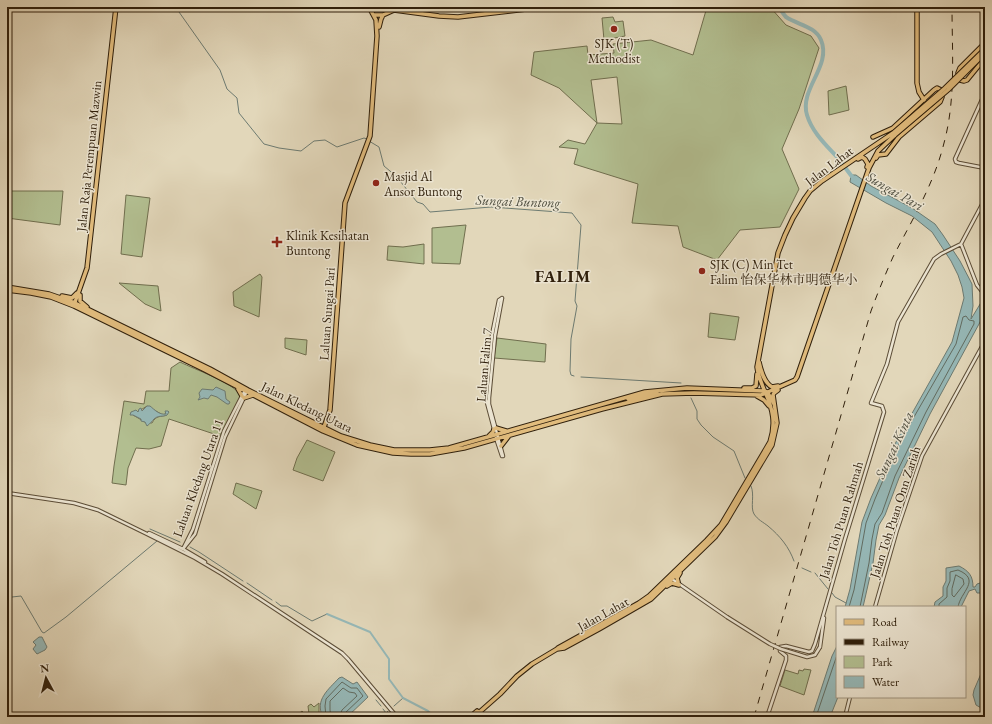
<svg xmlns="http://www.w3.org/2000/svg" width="992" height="724" font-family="'EB Garamond','Noto Serif SC',serif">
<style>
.green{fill:#b2be90;stroke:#706e4e;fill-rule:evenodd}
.water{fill:#96b8b7;stroke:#6d7b72}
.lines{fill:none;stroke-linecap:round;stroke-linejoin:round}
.shore{stroke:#626c61;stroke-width:1}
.stream{stroke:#6d7b72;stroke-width:1}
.canal{stroke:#96b8b7;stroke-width:2}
.river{stroke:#96b8b7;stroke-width:4}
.minor-casing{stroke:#5c4d37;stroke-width:4.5}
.major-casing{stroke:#2f1f0b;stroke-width:5.5}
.minor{stroke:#ece5d2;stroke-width:2.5}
.major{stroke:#e1bc7d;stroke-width:3.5}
.rail{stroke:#2f1f0b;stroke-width:1;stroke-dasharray:7 7;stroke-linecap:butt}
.minor-bridge-casing{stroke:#5c4d37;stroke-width:4.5;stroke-linecap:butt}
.major-bridge-casing{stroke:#2f1f0b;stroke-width:5.5;stroke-linecap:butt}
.minor-bridge{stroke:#ece5d2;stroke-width:2.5}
.major-bridge{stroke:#e1bc7d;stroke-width:3.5}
.poi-dot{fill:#8f2418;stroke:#ece5d2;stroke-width:1.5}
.labels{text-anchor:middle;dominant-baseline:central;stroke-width:3;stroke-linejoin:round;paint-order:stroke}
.poi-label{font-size:13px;fill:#2f1f0b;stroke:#ece5d2;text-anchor:start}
.street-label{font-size:13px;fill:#2f1f0b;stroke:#ece5d2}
.water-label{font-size:14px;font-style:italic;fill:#4e4d3f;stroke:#ece5d2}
.district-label{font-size:17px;font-weight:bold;letter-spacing:1px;fill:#2f1f0b;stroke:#ece5d2}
</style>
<rect width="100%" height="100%" fill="#e2d7ba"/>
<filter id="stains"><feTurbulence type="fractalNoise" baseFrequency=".005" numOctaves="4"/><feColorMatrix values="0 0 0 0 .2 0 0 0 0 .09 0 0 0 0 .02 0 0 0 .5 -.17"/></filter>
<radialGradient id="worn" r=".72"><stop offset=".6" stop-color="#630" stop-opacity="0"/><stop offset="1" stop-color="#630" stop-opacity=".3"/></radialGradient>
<path class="green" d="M707 7H770L786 25 811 36 819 48 799 109 782 149 799 189 780 227 740 230 717 260 683 247 678 226 632 223 638 184 574 164 578 149 559 147 568 140 585 144 597 123 559 88 531 75 534 52 587 46 588 55 614 53 613 44 651 40 693 55ZM617 77 622 124 597 123 591 80Z
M613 17 615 22 623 21 625 36 604 40 602 18Z
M846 86 849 110 829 115 828 91Z
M7 191H63L60 225 7 218Z
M126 195 150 198 142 257 121 254Z
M466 225 460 264 432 263V228Z
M424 244V264L387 260 388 246 403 247Z
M260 274 262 277 259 317 234 306 233 292Z
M119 283 158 286 161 311 145 304Z
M710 313 739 317 735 340 708 337Z
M285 338 307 340 306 355 285 348Z
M497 338 546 344 545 362 494 358Z
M180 362C196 370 229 381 240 394V397L220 436 169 419 161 446 149 449 136 448 128 468 126 485 112 483 114 466 124 401 144 404 146 391H169L171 368ZM147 406 163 415 167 413V415C161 417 156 415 152 423L145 422 133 415Z
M307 440 335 452 323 481 293 470 297 458Z
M236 483 262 491 256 509 233 494Z
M804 669 811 670 804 695 780 686 785 670 798 674 799 670 803 671Z
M319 703V712L321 717H295L302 711 306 715 309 714 308 706 311 704 314 707Z"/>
<path class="water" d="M851 175H856L871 186 912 208 935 224 943 235 960 261 972 284 973 306 971 319 985 296V313L930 414 899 478 885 515 879 525 876 540 873 563 863 607H845L850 589 862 522 871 498 896 442 952 342 964 298 962 287 958 275 951 261 932 232 912 216 886 203 850 182Z
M216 387 225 391 226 399 230 402 229 404H227L217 397 211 395 208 399 204 398 198 400 200 397 199 393 202 389 213 390Z
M147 406H150C155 410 159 415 166 414L165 411H168L169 412 167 415C163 417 158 415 154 419 152 421 151 423 147 426L145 422 141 421V419L133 415H130L131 412 136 410 138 412 139 409 141 408 142 411Z
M959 566C969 571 973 576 973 587H975L977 584 980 583 985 585V593H977L975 589 969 591 961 607H934L935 602 943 596V587L946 581V568Z
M39 637H42L47 647 45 650 37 654 33 649 36 645 33 642Z
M837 646 838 697 830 717H812L832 656Z
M985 668V709H983L976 705 973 695 974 690 983 669Z
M342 677 353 684 357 682 368 697 347 717H323C314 700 329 689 339 678Z"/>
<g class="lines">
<path class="shore" d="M956 575 963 579 964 584 954 597 952 595V589Z
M849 607 854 590 866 523 875 499 899 443 956 344 963 317 966 316 969 320 974 321V324L926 412 895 476 882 513 875 524 872 539 869 563 860 607
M939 607V604L947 597V588L950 581V572L958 570C982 580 960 592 958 607
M326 717 325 706 326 699 342 682 351 688H357L363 696 345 713 344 717
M331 717 330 710V701L343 688 349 692 355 693 357 696 342 710 339 717
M816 717 837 655"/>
<path class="stream" d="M180 7 179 12 220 70 227 89 237 98 239 113 264 144 279 148 301 151 314 141 325 140 337 147 364 138 367 139
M369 141 379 147 384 166 396 176 417 202 423 204 430 212 491 207 572 213 581 225 575 301 577 306 571 339 570 371 571 375 574 376
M581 377 681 383
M691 398 697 411V419L701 425 713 437 734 451 745 478
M751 486C755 495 750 507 754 514 758 520 763 522 768 526 780 536 789 547 794 561
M150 529 180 542
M190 547 199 552 243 581
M802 568 811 572
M815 573 828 589
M247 583 272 600
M832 593 835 597 846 603
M7 601 12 597 21 596 42 632 44 633 66 617 157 541
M276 602 281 606H287L312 621 327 614
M376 700 381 706
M394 706 403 698
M383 709 386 713
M382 717 388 711"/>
<path class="canal" d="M327 614 370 632 389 659V679L403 698 428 711 434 717"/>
<path class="river" d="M779 7C781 10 783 14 786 17 798 25 815 26 821 40 832 66 799 89 807 115 812 132 826 145 837 157 843 164 848 172 854 179"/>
<defs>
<path id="minor" d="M985 93 955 159 956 162 959 163 985 168
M961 244 977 285 985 295
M502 298 495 336 489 398V404L503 456
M494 429 486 399 492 335 499 300 502 298
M496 438 502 456
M7 493 74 503 98 510 145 533 195 558 222 574 342 653 348 659 397 717
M149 533 183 549 205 562
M183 549 195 534 225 437 247 391
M183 549 193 529 224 431 245 390
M672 579 727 617
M875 607 897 530 922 456 985 341
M820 647 824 618
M767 717 786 660V656L780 651V647L786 646 809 652 812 651 815 644 845 539 884 412 882 406 871 403 887 364 898 322 934 259 941 254 961 244 985 199
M845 717 850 697"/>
<path id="major" d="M917 7V83L919 92 924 100
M374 15H383L394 10 439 16 458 17 543 7
M379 27 381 19 383 15
M985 43 960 68 958 73 960 80 964 81 967 80 985 58
M873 137 893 128 934 90 937 88 941 90 942 97 940 102 899 137 886 154 878 155 876 158
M858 159 862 157 865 159 868 164 867 167
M7 287 49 294 75 303 210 369 248 390 341 436 370 445 394 450H430L449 448 645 392 687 388 765 391 768 393 774 404
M7 290 31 293 51 297 74 306 205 370 323 431 357 445 393 453 411 454H430L464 448 602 409 662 394 694 393 761 395 795 380 797 377 869 168 878 151 895 135
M80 295V301L87 307
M62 296 72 298 77 293
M74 305 87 268 116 7
M759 362C761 371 764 383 772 387L778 386
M744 388H752L756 386 757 374
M238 389 242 396
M757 396 764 400 769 406
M244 398 253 395
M628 399 657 393
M496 428 506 431
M323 430 330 410 345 203 370 136 377 36 376 20 369 7
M489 436 493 432 494 429
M501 446 508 437
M678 582 677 578 680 573
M667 586 672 583 679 585
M648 597 707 540 721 525 770 442C776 424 773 409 765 392 762 384 758 376 757 367L778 253 785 235 793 218 805 198 810 191 822 181 893 133
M558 648 639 603 649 596
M470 717 477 711
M474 717 500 694 517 676 532 664 557 649 564 648 599 629 651 599 715 537 726 522 772 445 777 423 773 395 774 393 778 390"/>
</defs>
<use href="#minor" class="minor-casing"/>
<use href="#major" class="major-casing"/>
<use href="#minor" class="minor"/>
<use href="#major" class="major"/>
<path class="rail" d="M754 717 871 311C878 292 885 275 893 257 912 220 934 184 944 143 956 99 952 52 952 7"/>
<defs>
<path id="minor-bridge" d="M727 617 770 644 781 649 807 657 815 655 820 647"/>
<path id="major-bridge" d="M893 133 945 88 985 49
M895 135 948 90 985 53"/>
</defs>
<use href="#minor-bridge" class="minor-bridge-casing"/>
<use href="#major-bridge" class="major-bridge-casing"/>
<use href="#minor-bridge" class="minor-bridge"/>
<use href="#major-bridge" class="major-bridge"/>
</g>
<g class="poi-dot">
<circle cx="614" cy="29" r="4"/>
<circle cx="376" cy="183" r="4"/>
<path d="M275 236h4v4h4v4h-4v4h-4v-4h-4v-4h4z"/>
<circle cx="702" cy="271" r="4"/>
</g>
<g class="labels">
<g class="poi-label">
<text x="614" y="43" text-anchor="middle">SJK (T)<tspan x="614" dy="15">Methodist</tspan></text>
<text x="384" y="176">Masjid Al<tspan x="384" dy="15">Ansor Buntong</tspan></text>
<text x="286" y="235">Klinik Kesihatan<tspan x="286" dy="15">Buntong</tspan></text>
<text x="710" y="264">SJK (C) Min Tet<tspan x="710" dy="15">Falim 怡保华林市明德华小</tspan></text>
</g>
<g class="street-label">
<text transform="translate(89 156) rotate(-84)">Jalan Raja Perempuan Mazwin</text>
<text transform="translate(829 166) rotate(-37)">Jalan Lahat</text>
<text transform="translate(327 314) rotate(-86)">Laluan Sungai Pari</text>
<text transform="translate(484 365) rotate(-85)">Laluan Falim 7</text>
<text transform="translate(307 407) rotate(26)">Jalan Kledang Utara</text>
<text transform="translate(198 478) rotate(-70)">Laluan Kledang Utara 11</text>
<text transform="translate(895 512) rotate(-72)">Jalan Toh Puan Onn Zariah</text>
<text transform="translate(841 520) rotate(-73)">Jalan Toh Puan Rahmah</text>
<text transform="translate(603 614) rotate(-29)">Jalan Lahat</text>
</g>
<g class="water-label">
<text transform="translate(895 191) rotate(30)">Sungai Pari</text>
<text transform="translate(518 201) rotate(2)">Sungai Buntong</text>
<text transform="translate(894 445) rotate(-65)">Sungai Kinta</text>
</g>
<g class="district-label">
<text x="563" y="276">FALIM</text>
</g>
</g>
<rect width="992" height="724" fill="none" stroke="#e2d7ba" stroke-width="24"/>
<rect x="8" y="8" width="976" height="708" fill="none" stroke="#2f1f0b" stroke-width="2"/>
<rect x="12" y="12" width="968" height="700" fill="none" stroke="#2f1f0b"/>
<rect x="836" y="606" width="130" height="92" fill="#ece5d2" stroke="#a09682"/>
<rect x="844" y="619" width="20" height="6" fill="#e1bc7d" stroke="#a09682"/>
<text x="872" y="626" font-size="12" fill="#2f1f0b">Road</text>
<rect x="844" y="639" width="20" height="6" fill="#2f1f0b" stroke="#a09682"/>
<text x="872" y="646" font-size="12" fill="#2f1f0b">Railway</text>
<rect x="844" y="656" width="20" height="12" fill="#b2be90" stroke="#a09682"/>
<text x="872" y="666" font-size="12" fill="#2f1f0b">Park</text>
<rect x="844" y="676" width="20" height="12" fill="#96b8b7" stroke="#a09682"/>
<text x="872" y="686" font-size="12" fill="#2f1f0b">Water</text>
<g transform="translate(46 678) rotate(353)" stroke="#ece5d2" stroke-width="3" paint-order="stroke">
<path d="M0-3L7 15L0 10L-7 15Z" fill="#2f1f0b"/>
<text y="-6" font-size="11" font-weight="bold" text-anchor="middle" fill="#2f1f0b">N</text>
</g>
<rect width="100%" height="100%" filter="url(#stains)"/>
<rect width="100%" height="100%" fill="url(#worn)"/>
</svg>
